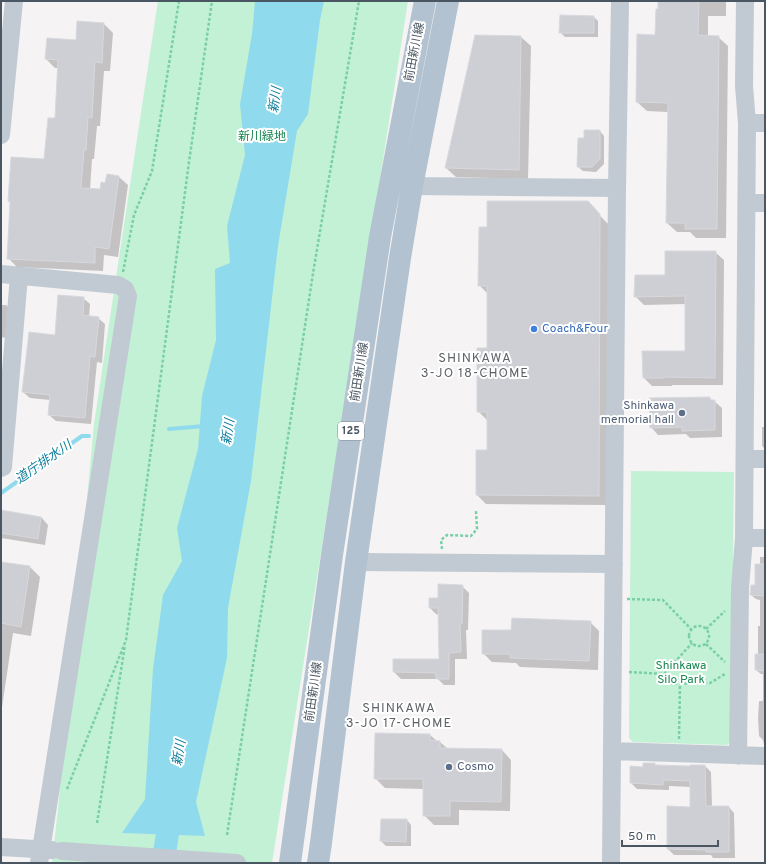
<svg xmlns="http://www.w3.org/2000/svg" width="766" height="864" font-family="Overpass,'Noto Sans JP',sans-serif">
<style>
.green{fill:#c3f1d5}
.water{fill:#90daee}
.shadow{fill:#0003}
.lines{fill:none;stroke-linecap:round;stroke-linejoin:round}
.stream{stroke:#90daee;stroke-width:4}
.river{stroke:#90daee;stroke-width:23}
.building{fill:#cdcfd5;stroke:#d7d9de}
.path{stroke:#7ad0a6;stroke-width:2.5;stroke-dasharray:3 2;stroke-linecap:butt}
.minor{stroke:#c1cad2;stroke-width:18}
.major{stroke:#b3c2d1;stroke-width:22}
.minor-bridge{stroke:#c1cad2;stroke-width:18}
.shop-dot{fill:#3f7fe0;stroke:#fff;stroke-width:1.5}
.service-dot{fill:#5c6f8a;stroke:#fff;stroke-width:1.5}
.labels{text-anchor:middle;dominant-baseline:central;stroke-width:4;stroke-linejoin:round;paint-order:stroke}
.shield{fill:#fff;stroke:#808990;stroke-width:1}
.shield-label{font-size:11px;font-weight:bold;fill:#4a5661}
.street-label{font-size:12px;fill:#4a5661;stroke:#fff}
.park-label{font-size:12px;fill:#17864f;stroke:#fff}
.shop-label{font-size:12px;fill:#366cbe;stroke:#fff;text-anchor:start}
.service-label{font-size:12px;fill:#4e5e75;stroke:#fff;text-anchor:end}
.water-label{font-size:13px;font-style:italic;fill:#0c7c9b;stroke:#fff}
.neighbourhood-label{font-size:13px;letter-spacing:1px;fill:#5f6368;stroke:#fff}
</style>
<rect width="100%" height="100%" fill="#f5f3f3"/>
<path class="green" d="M158 1H408L272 863H52L58 809 94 424 120 251Z
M631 471 734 472 731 741 727 745 633 742 629 738Z"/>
<path class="water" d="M255 1H324L320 20 308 114 297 131 278 246 251 481 228 608 227 658 196 802 205 836 122 833 145 799 153 669 163 595 182 561 177 528 198 449 202 396 216 340 215 269 230 263 227 226 245 155 240 104 252 34Z"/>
<path class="shadow" d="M659 1H726V16H708V36L718 37 728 46 726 238H696L690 232H677L667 223 668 112 647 111 637 102 656 36 659 10Z
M594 17 598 21V37H565L560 32Z
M104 24 113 33 110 71H104L100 126H97L94 159H92L90 190H101L106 184 108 175 119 177 128 185 118 257 104 255 103 271 17 267 8 258 45 160 56 119 59 68H55L46 59Z
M476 36 521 37 531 46 528 179 456 177 446 168Z
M600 131 604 136V164L596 172 583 171 578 167 585 139Z
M587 202 609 225 608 505 486 504 477 495 488 451V421L478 411 488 349V294L479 285 488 228Z
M715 252 724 260 723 385H672V386H652L644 378 686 352V304L644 305 635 296 666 276Z
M83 298 90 304 89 317 98 318 105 324 102 363 97 362 91 424 56 421 49 415 50 400 30 398 23 392 56 336Z
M1 305H6L15 315 13 339 1 337Z
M710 398 712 401H714L722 408V437L690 438 686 434 658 435 651 427Z
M762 427H765V449L762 446Z
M1 511 41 517 48 525 45 545 1 538Z
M760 557H765V746L764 745 763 740 759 736 758 718 759 701H763V674H761L756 670 758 655V626H760V600L756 599 751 595 756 586 760 565Z
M1 563 30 567 40 577 31 636 13 633 1 714Z
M462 586 469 593 468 630H466L467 659H455V685H444L438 679H401L394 672V660H440L439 615 436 614 430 608 439 599Z
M590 622 599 631 598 670 520 667 516 663 492 662 483 653 512 631Z
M430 735 437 741 440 742 448 749 502 750 511 760 510 811 459 810V825H434L424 815V789L385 788 375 778Z
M654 764 656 766H705L711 772 712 807 728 806 734 813 735 858H713L711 855H674L668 849V807L691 808V787L669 786V790L637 789 631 783 644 768Z
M407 820 411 825V846H386L381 841Z"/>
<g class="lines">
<path class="stream" d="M169 429 204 426
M1 493 82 436H89"/>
<path class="river" d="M163 863 172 804"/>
</g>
<path class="building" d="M658 1H699L698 35 719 36 717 229H685V223H666L668 103 636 102 637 34 655 35 656 9H658Z
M560 15 594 16V33H559Z
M77 21 104 23 102 63 95 62 92 118 88 117 86 150H84L81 188 100 189 101 182 105 183 107 174 119 176 109 249 95 247V263L7 259 10 202 8 201 11 157 44 159 48 118H55L58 60 45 59 47 38 76 40Z
M475 35 521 36 519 170 445 168Z
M584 130H600V159L592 167H577L578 138H584Z
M487 201H588L600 214 599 496 476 495V450H487V412H477V348H487V286H478L479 227H487Z
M665 251H716L715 378 664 377V378H643L642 351H685V296L634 297 635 275H665Z
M58 295 84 297 83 315 99 317 95 357 90 356 85 418 48 415 50 395 22 392 29 332 55 335Z
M710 397V400H715V430L682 431V427L650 428 649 398Z
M1 510 41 517 38 539 1 533Z
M1 562 30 566 21 627 1 623Z
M755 564H765V596L750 595 751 585H755Z
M438 584 463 585 462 624H460L461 652 449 653V679H436V673L393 672V659H439L438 608H429V598H438Z
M512 618 591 621 589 661 510 658V654H482V630H511Z
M755 654H765V671L755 670Z
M375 733 430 734V740L440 741V748L502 749 501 802 450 801V816H423V779H374Z
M643 763H655V765L690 766V765H705L706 806H729V852H706V850L667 849V806L690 807V781L663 780V785L630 783V766L643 767Z
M381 819H407L406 842 380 841Z"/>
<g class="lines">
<path class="path" d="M123 272 134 215 152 171 179 1
M442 549 441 540 447 535 471 536 477 529 476 511
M627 599 663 600 691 629
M689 636a10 10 0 1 1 20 0a10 10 0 1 1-20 0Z
M706 629 725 611
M706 644 725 662
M629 672 664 674 692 643
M664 674 672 684 710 683 725 674
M679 739 680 684
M67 789 126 640 189 162 212 1
M97 823 125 645
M227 835 314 267 359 1"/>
<path class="minor" d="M745 1 744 86 747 123
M765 123H747L744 538H765
M1 135 14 1
M399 185 412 186 617 188 620 1
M747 203H765
M1 274 118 285 125 289 128 296 39 863
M745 459H765
M1 468 3 467 19 276
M356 562 614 564
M612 751 765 756
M738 756 740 588 744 538
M1 847 52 850
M611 863 617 188"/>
<path class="major" d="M290 863 332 555 380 237 425 1
M318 863 321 843 356 562 400 258 412 186 448 1"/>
<path class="minor-bridge" d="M62 851 237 863"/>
</g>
<circle class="shop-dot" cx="534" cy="329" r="4"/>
<g class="service-dot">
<circle cx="682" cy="413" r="4"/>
<circle cx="449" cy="767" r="4"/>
</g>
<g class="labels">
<rect class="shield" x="338" y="422" width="26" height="18" rx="3"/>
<g class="shield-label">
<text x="351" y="431">125</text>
</g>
<g class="street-label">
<text transform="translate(415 52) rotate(-79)">前田新川線</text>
<text transform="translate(360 372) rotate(-81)">前田新川線</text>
<text transform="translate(314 692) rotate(-82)">前田新川線</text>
</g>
<g class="park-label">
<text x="262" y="137">新川緑地</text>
<text x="681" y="666">Shinkawa<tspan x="681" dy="14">Silo Park</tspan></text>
</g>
<g class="shop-label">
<text x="542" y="329">Coach&amp;Four</text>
</g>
<g class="service-label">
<text x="674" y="406">Shinkawa<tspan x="674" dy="14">memorial hall</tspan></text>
<text x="457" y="767" text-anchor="start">Cosmo</text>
</g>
<g class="water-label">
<text transform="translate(276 100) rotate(-82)">新川</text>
<text transform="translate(229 432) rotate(-81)">新川</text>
<text transform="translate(44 463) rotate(-35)">道庁排水川</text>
<text transform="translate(180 753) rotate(-81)">新川</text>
</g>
<g class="neighbourhood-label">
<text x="475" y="359">SHINKAWA<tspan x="475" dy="15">3-JO 18-CHOME</tspan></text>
<text x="399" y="709">SHINKAWA<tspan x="399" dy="15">3-JO 17-CHOME</tspan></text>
</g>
</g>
<rect width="766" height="864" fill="none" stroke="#4a5661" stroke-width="4"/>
<path d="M622 840v6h96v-6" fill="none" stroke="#4a5661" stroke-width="2"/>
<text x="628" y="840" font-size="12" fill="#4a5661" stroke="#ffffff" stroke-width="3" paint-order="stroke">50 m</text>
</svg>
